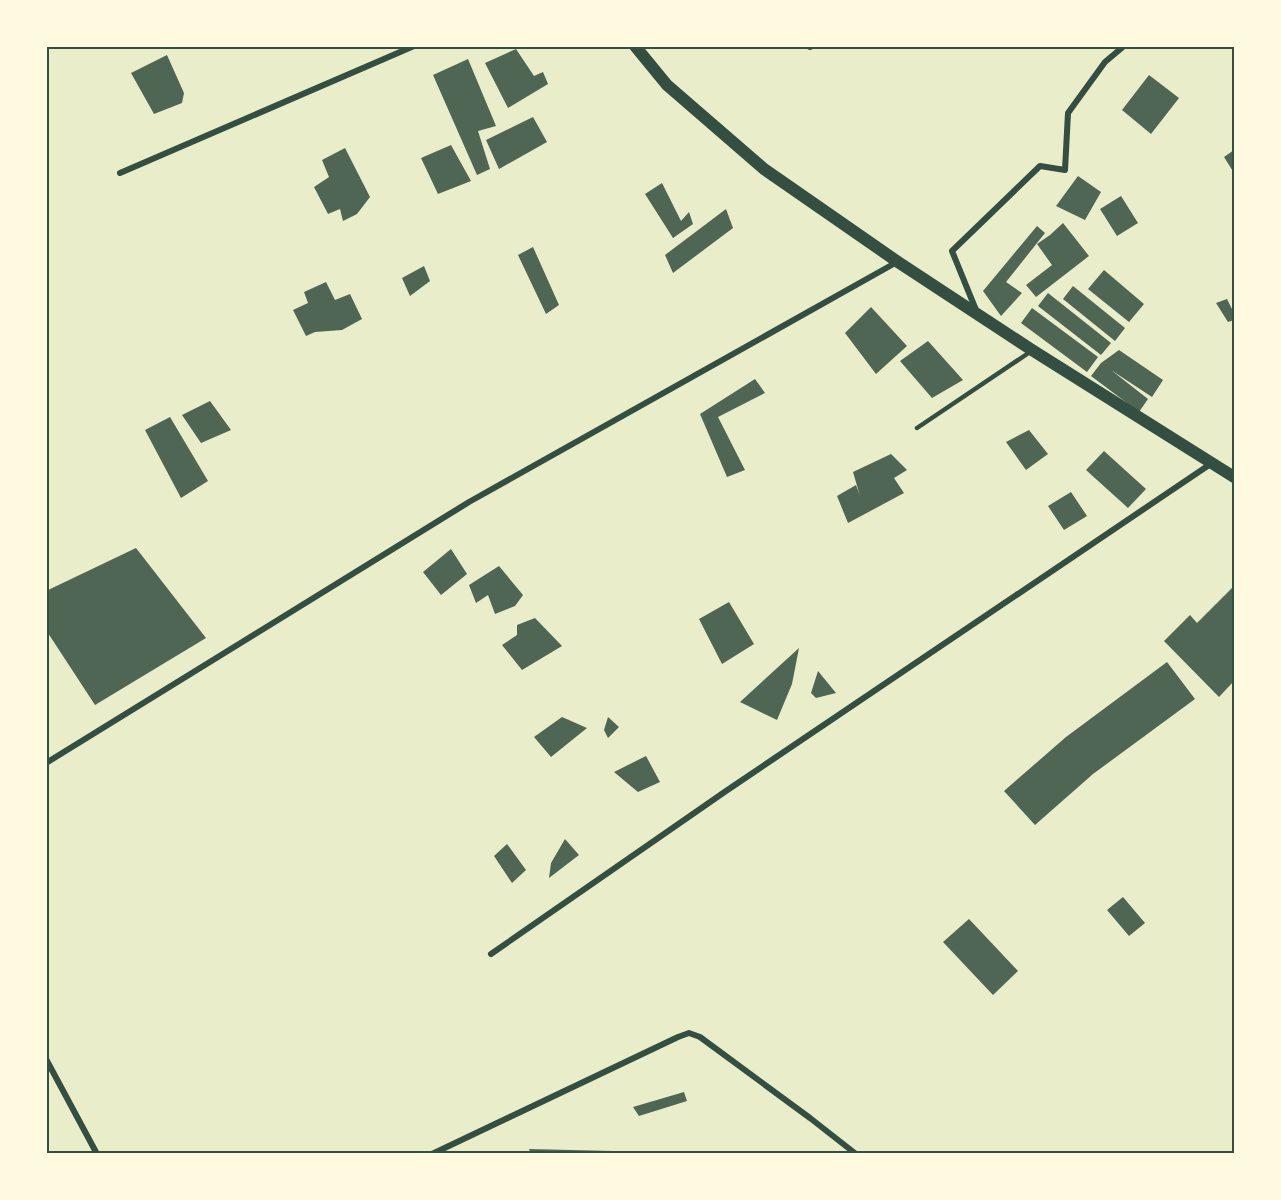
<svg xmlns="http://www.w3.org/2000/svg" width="1281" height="1200" font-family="'DejaVu Sans',sans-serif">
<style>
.building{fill:#4f6655}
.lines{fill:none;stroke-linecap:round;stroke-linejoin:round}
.service{stroke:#344e41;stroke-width:4.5}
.minor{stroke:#344e41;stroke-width:6}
.secondary{stroke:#344e41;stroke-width:12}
.neatline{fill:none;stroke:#344e41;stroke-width:2}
</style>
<rect width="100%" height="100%" fill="#e9edc9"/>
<path class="building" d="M516 49 534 76 543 72 548 84 508 108 485 63Z
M167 55 184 93 182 103 154 114 131 73Z
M468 59 496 126 478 131 490 169 477 175 433 75Z
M1149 75 1179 98 1151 134 1122 110Z
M533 117 547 142 499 169 486 140Z
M451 145 471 181 438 194 421 158Z
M345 148 370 197 357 214 343 221 340 209 328 214 314 187 329 177 322 160Z
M1234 150V173L1224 157Z
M1078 176 1101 192 1085 220 1056 206Z
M662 183 681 221 689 212 693 224 673 238 645 194Z
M1121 196 1138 223 1117 236 1100 209Z
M726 209 733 228 673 273 665 255Z
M1063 223 1089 256 1036 297 1026 285 1052 265 1037 244 1050 235Z
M1037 226 1045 233 1006 282 1022 293 1001 316 983 291Z
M533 247 559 305 546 314 518 255Z
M424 266 430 281 410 296 402 278Z
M1104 270 1144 304 1129 322 1088 289Z
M326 282 335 300 350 294 362 319 342 330 315 332 306 336 293 310 308 303 304 292Z
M1073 286 1125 328 1115 341 1063 299Z
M1048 293 1111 343 1101 355 1038 306Z
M1227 299 1234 313V320L1228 322 1216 303Z
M871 307 907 346 876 374 845 333Z
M1032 308 1098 357 1087 372 1021 323Z
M928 341 963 380 932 398 900 361Z
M1119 350 1163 380 1152 397 1111 370 1148 399 1139 412 1091 376 1101 363Z
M755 379 765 393 718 417 745 470 727 477 700 414Z
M210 401 231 430 201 443 182 415Z
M170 417 208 481 181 498 145 430Z
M1029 430 1048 454 1026 470 1006 442Z
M1104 451 1146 489 1128 508 1086 470Z
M891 454 907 470 894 478 904 493 848 523 837 496 856 485 860 496 853 472Z
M1071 492 1087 516 1064 530 1048 506Z
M136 548 206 638 95 705 46 630V591Z
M451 549 467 574 441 595 423 572Z
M499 566 523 595 515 606 495 614 488 595 476 603 469 585Z
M1234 586V681L1219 697 1164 641 1190 615 1197 623Z
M729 602 754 644 722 664 699 619Z
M535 618 562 646 522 670 502 645 517 635V625Z
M799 648 792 684 777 720 740 702Z
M1167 662 1195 699 1093 774 1035 825 1004 791 1066 737Z
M818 671 836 693 816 698 811 693Z
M562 717 587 728 551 757 534 737Z
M608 717 619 727 608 738 604 730Z
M646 756 660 782 638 792 614 772Z
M565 839 579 855 549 878 551 863Z
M507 844 526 870 512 883 494 856Z
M1123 897 1145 923 1129 936 1107 910Z
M969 919 1018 971 993 995 943 942Z
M684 1092 687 1101 639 1116 633 1107Z
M529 1149 613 1151 614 1154H531Z"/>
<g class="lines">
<path class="service" d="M917 428 1030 352"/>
<path class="minor" d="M810 47V46
M120 173 414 46
M976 310 952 251 1040 166 1065 170 1068 113 1105 62 1124 46
M46 763 469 502 897 262
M491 954 726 791 1212 463
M46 1059 97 1154
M432 1154 678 1037 689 1033 700 1037 810 1118 856 1154"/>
<path class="secondary" d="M635 46 667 85 764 169 898 262 1032 350 1234 477"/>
</g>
<rect width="1281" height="1200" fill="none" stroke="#fefae0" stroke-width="96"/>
<rect x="48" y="48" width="1185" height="1104" class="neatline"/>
</svg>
